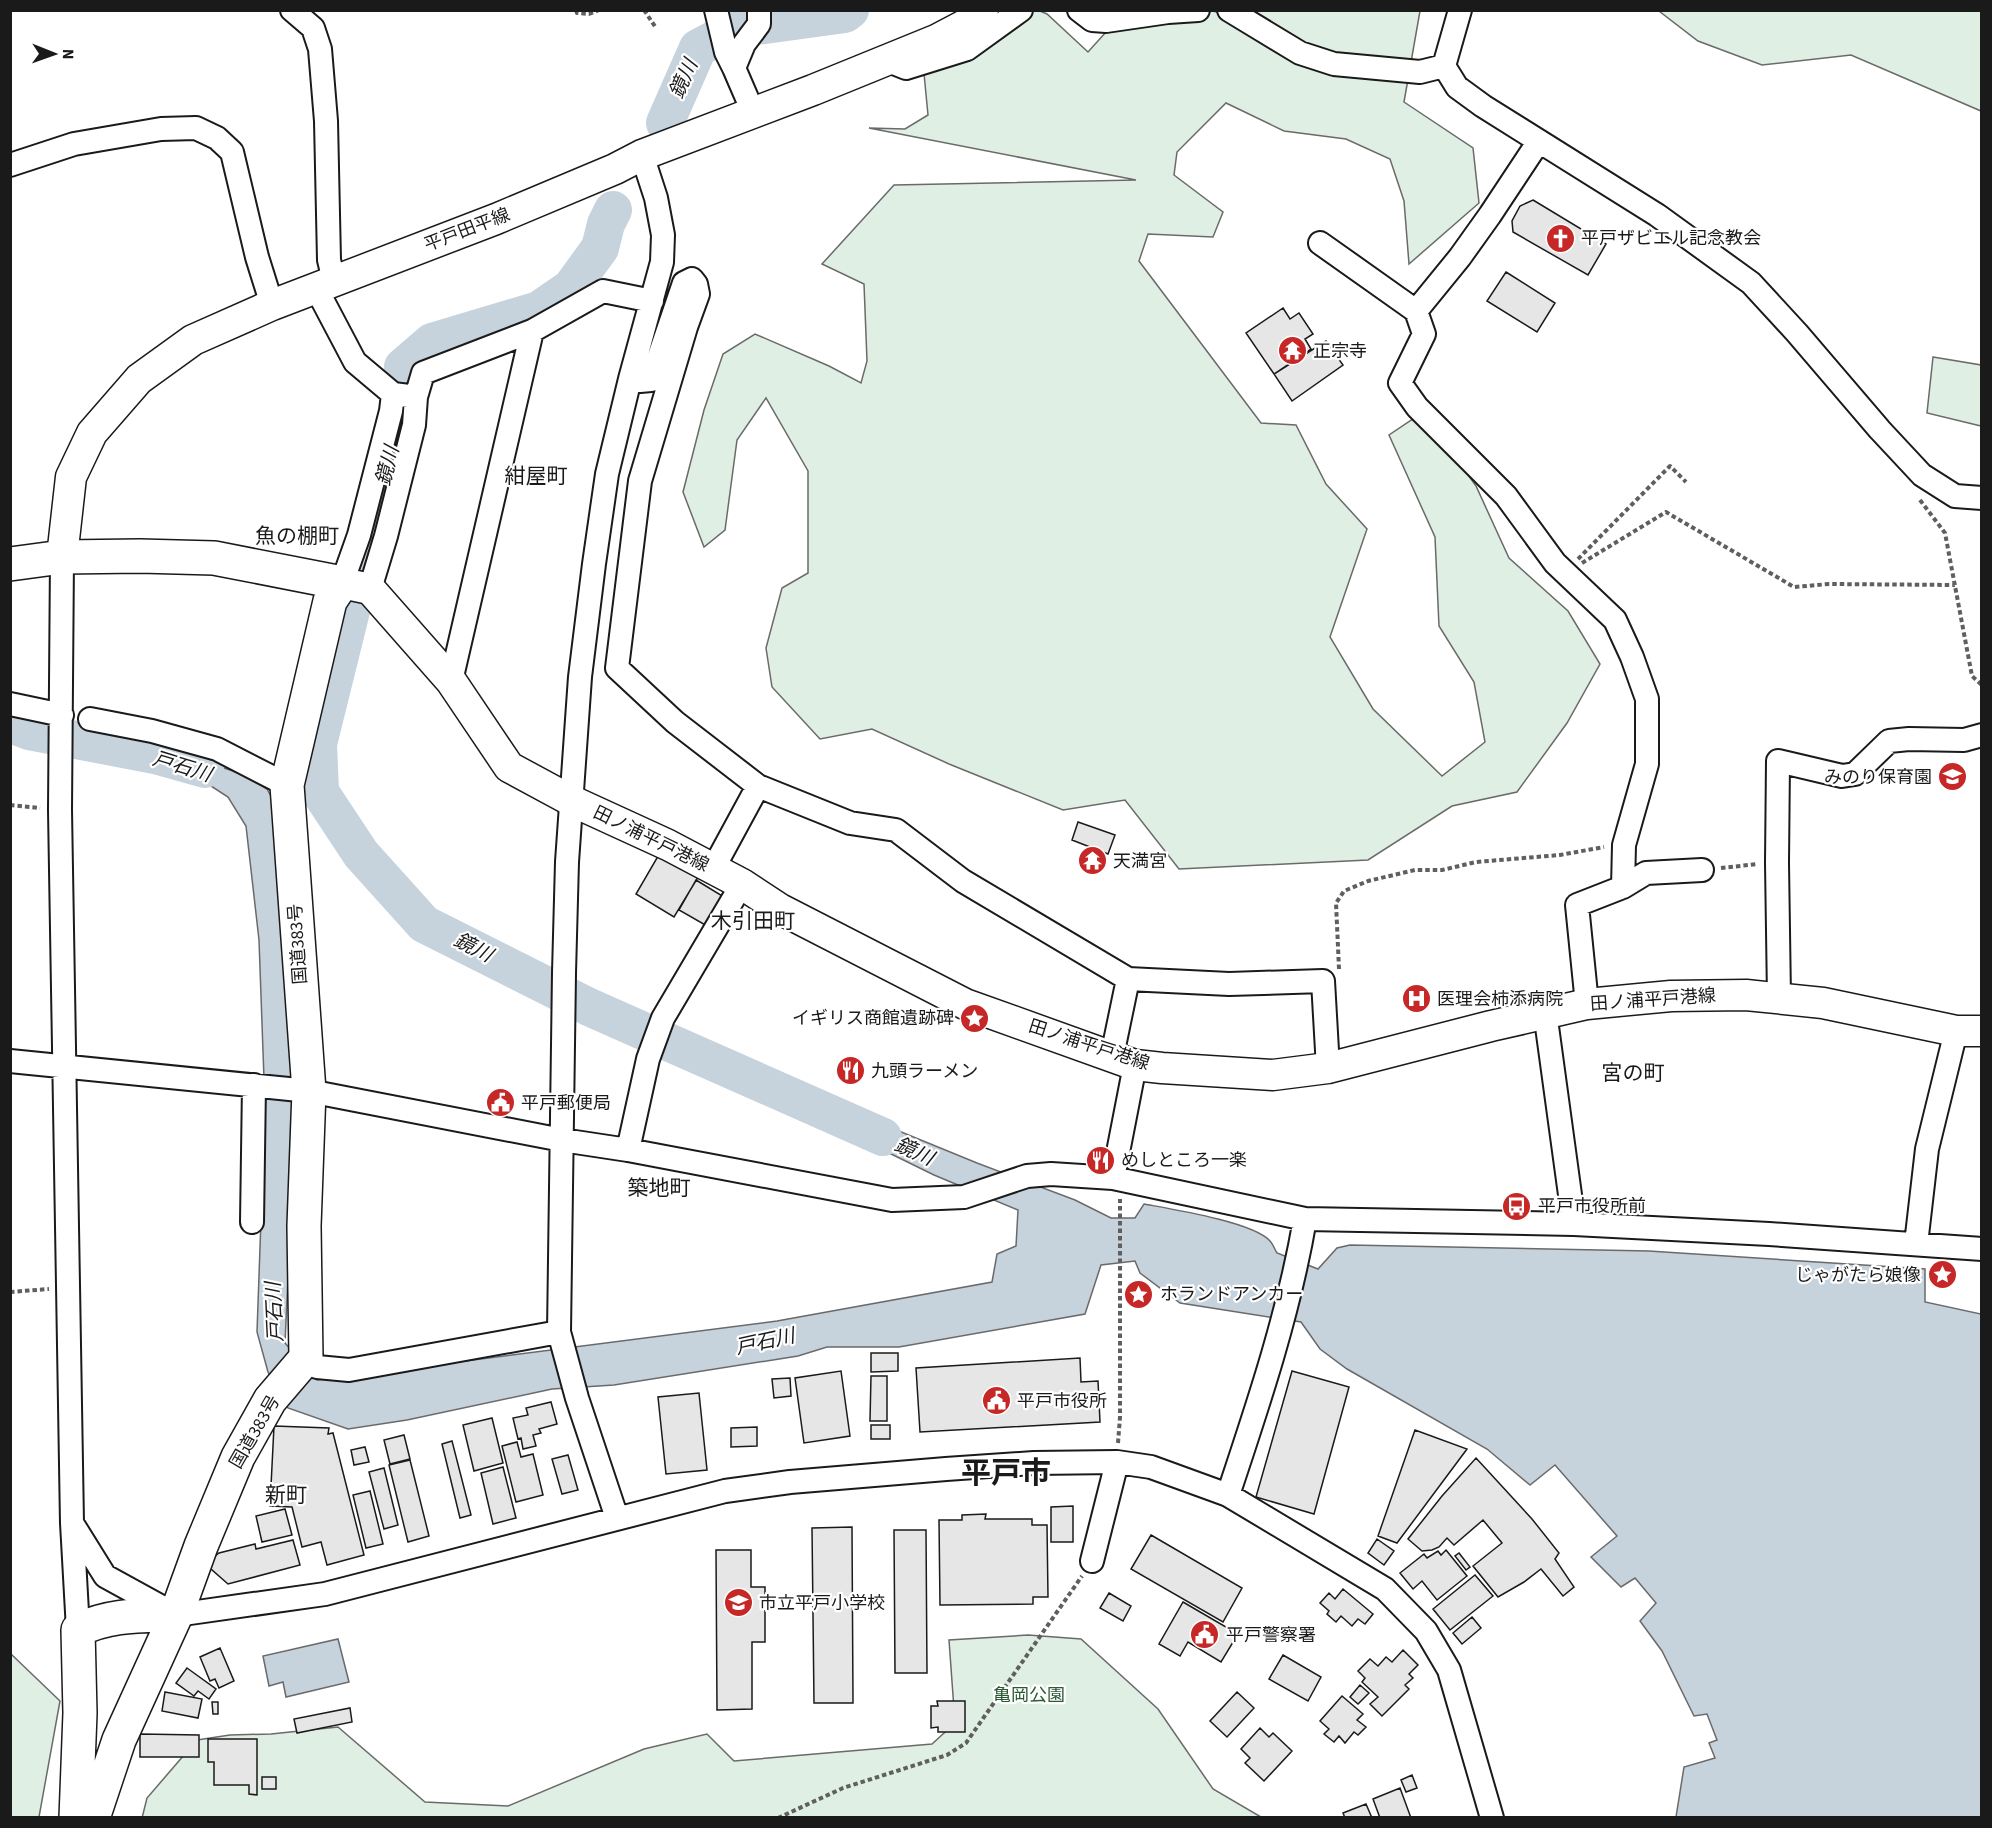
<svg xmlns="http://www.w3.org/2000/svg" width="1992" height="1828" font-family="'Source Sans 3','Noto Sans JP',sans-serif">
<style>
.green{fill:#e0efe3;stroke:#6a6a6a;stroke-width:1.5}
.water{fill:#c6d2dc;stroke:#6a6a6a;stroke-width:1.5}
.lines{fill:none;stroke-linecap:round;stroke-linejoin:round}
.river{stroke:#c6d2dc;stroke-width:38}
.building{fill:#e6e6e6;stroke:#1a1a1a;stroke-width:1.5}
.minor-casing{stroke:#1a1a1a;stroke-width:26}
.major-casing{stroke:#1a1a1a;stroke-width:33}
.highway-casing{stroke:#1a1a1a;stroke-width:36}
.path{stroke:#5f5f5f;stroke-width:4;stroke-dasharray:4.5 3;stroke-linecap:butt}
.minor{stroke:#fff;stroke-width:22}
.major{stroke:#fff;stroke-width:30}
.highway{stroke:#fff;stroke-width:33}
.labels{text-anchor:middle;dominant-baseline:central;stroke-width:4.5;stroke-linejoin:round;paint-order:stroke}
.street-label{font-size:18px;fill:#1a1a1a;stroke:#fff}
.poi-label{font-size:18px;fill:#1a1a1a;stroke:#fff;text-anchor:start}
.park-label{font-size:18px;fill:#2b5a34;stroke:#fff}
.water-label{font-size:20px;font-style:italic;fill:#1a1a1a;stroke:#fff}
.quarter-label{font-size:21px;fill:#1a1a1a;stroke:#fff}
.town-label{font-size:30px;font-weight:bold;fill:#1a1a1a;stroke:#fff}
</style>
<rect width="100%" height="100%" fill="#fff"/>
<path class="green" d="M1209 10 1228 15 1266 10 1420 11 1404 102 1473 148 1479 203 1409 264 1404 201 1390 159 1346 139 1284 131 1226 103 1177 152 1174 175 1223 212 1213 237 1148 234 1139 261 1261 423 1296 425 1326 484 1367 529 1330 637 1373 709 1442 776 1485 742 1474 682 1439 626 1435 537 1389 435 1413 419 1440 435 1476 486 1509 558 1568 611 1600 664 1567 723 1517 792 1452 806 1368 860 1179 869 1125 800 1063 810 949 764 872 729 820 739 772 687 766 648 782 588 808 573V471L766 398 737 440 725 530 704 547 683 492 704 410 723 354 755 334 829 366 861 383 867 361 864 284 822 264 894 185 1136 180 869 128 905 129 928 115 923 63 992 11H1040L1047 14 1088 52 1125 11Z
M1659 11H1981V111L1851 55 1762 65 1698 41Z
M1933 357 1981 365V426L1927 413Z
M1028 1635 1081 1639 1158 1709 1213 1789 1261 1817 142 1818 147 1798 197 1740 230 1735 271 1734 338 1727 425 1802 508 1806 644 1749 707 1734 734 1761 932 1744 955 1723 949 1640Z
M11 1654 60 1701 39 1817H11Z"/>
<path class="water" d="M161 747 242 774 267 789 277 807 298 1060 285 1343 317 1380 777 1321 992 1282 997 1254 1016 1246 1018 1210 934 1175 836 1127 838 1106 977 1163 1075 1200 1111 1218H1135L1144 1204C1171 1209 1253 1222 1270 1241 1273 1244 1275 1250 1277 1253L1318 1269 1337 1248 1350 1245 1649 1251 1925 1269V1302L1981 1314V1817H1676L1684 1767 1715 1758 1709 1743 1717 1740 1707 1714 1694 1716 1662 1651 1640 1621 1656 1603 1635 1578 1621 1587 1591 1557 1617 1536 1555 1465 1530 1485 1487 1449 1347 1369 1320 1349 1301 1322 1180 1303 1140 1273 1135 1261 1101 1265 1085 1314 899 1347H827L798 1356 614 1385 552 1389 407 1420 348 1429 288 1408 268 1372 257 1332 265 1107 259 940 246 826 228 797 208 784 150 762Z
M338 1639 349 1682 286 1697 283 1682 269 1686 263 1656Z"/>
<g class="lines">
<path class="river" d="M665 123 698 48 734 29 845 14 850 10
M396 436 399 421 403 367 432 342 539 310 571 288 600 248 606 224 613 210
M378 502 318 744 320 792 361 854 424 924 589 1007 883 1137
M10 724 29 731 155 755 205 769"/>
</g>
<path class="building" d="M1533 200 1606 244 1588 275 1513 232 1512 221 1520 206Z
M1506 272 1555 303 1537 332 1487 301Z
M1283 308 1290 319 1299 313 1313 334 1305 339 1311 349 1274 374 1246 333Z
M1326 341 1343 365 1292 401 1274 374Z
M1078 822 1115 835 1108 854 1072 840Z
M661 851 700 874 674 917 636 894Z
M696 880 724 897 707 926 679 910Z
M871 1353H898V1371L871 1372Z
M1080 1358 1081 1382 1098 1381 1100 1422 920 1432 916 1368Z
M841 1371 850 1436 804 1443 795 1378Z
M1292 1371 1349 1387 1314 1514 1256 1497Z
M871 1376H887V1421H870Z
M790 1378 791 1396 774 1398 772 1379Z
M699 1393 707 1470 666 1474 658 1397Z
M551 1402 557 1424 539 1429 541 1433 533 1435 536 1446 523 1449 521 1438 518 1439 513 1418 528 1415 526 1408Z
M492 1418 503 1463 474 1471 463 1425Z
M871 1425H890V1439H871Z
M274 1426 329 1428 328 1434 333 1433 364 1555 327 1565 321 1542 302 1547 292 1507 270 1506Z
M757 1427V1446L731 1447V1428Z
M1415 1430 1467 1449 1397 1543 1378 1536Z
M404 1435 410 1459 390 1464 384 1440Z
M452 1441 471 1515 460 1518 442 1444Z
M517 1442 521 1457 533 1454 543 1495 516 1502 502 1446Z
M365 1447 369 1462 354 1465 351 1450Z
M568 1455 578 1490 562 1494 552 1459Z
M1476 1458 1532 1519 1559 1553 1555 1559 1574 1587 1563 1596 1541 1569 1524 1582 1498 1597 1473 1566 1502 1543 1483 1520 1454 1545 1447 1538 1439 1547 1432 1550 1422 1551 1408 1539 1442 1496Z
M410 1460 429 1536 408 1542 389 1465Z
M503 1467 516 1518 493 1524 481 1473Z
M384 1468 398 1525 384 1529 369 1472Z
M370 1491 383 1544 366 1548 353 1495Z
M1073 1506V1542H1051V1507Z
M285 1509 292 1535 262 1542 256 1516Z
M986 1514 985 1519H1032V1525H1047L1048 1597H1033V1604L940 1605 939 1520H962V1515Z
M852 1527 853 1703H814L812 1528Z
M894 1530H926L927 1673H895Z
M1151 1535 1242 1588 1223 1622 1131 1569Z
M1377 1539 1394 1551 1384 1565 1368 1553Z
M293 1540 300 1565 228 1584 211 1569 209 1561 219 1553 255 1544 256 1549Z
M716 1550H751V1587H765V1642H752V1709L717 1710Z
M1446 1550 1467 1576 1437 1600 1422 1581 1413 1589 1400 1573 1424 1554 1427 1558 1438 1551 1441 1555Z
M1459 1553 1470 1567 1466 1570 1455 1556Z
M1475 1575 1493 1596 1450 1630 1433 1609Z
M1343 1589 1373 1614 1365 1624 1358 1619 1352 1626 1341 1616 1336 1622 1327 1614 1329 1611 1320 1603 1329 1593 1335 1599Z
M1109 1593 1131 1606 1123 1621 1100 1608Z
M1183 1602 1238 1634 1221 1662 1188 1642 1180 1656 1159 1644Z
M1472 1617 1481 1628 1462 1644 1453 1633Z
M220 1648 234 1681 219 1688 215 1679 210 1681 200 1657Z
M1403 1650 1418 1665 1409 1674 1413 1678 1405 1685 1409 1689 1382 1716 1370 1704 1378 1697 1362 1682 1365 1678 1358 1671 1370 1659 1378 1666 1386 1657 1392 1662Z
M1283 1655 1321 1677 1308 1701 1269 1679Z
M187 1668 216 1689 209 1699 198 1691 194 1696 176 1683Z
M1360 1685 1369 1693 1358 1704 1350 1697Z
M165 1692 202 1699 198 1718 162 1711Z
M1237 1692 1254 1708 1227 1737 1210 1721Z
M1342 1696 1363 1714 1357 1720 1366 1727 1358 1735 1354 1732 1345 1743 1339 1736 1334 1742 1324 1734 1329 1729 1320 1721Z
M937 1701H965V1732H938V1727L931 1728V1706H938Z
M212 1702H218V1714H213Z
M350 1708 352 1722 297 1733 294 1719Z
M1260 1728 1269 1737 1273 1733 1292 1751 1264 1781 1245 1763 1250 1758 1241 1749Z
M140 1734 199 1735V1757H140Z
M208 1739H257V1795L249 1794V1785H214V1762H208Z
M1412 1775 1417 1788 1406 1792 1401 1780Z
M262 1777H276V1789H262Z
M1400 1788 1411 1818H1380L1373 1799Z
M1366 1804 1372 1818H1345L1343 1813Z"/>
<g class="lines">
<defs>
<path id="minor" d="M292 10 313 28 320 49 326 121 329 260 334 281
M716 10 726 52 734 68
M1079 10 1092 20 1106 21 1168 12 1198 10
M1229 10 1300 53 1334 64 1420 72 1444 66
M1460 10 1444 66 1457 87 1483 106 1657 215 1751 283 1797 333 1880 430 1922 475 1955 496 1982 498
M886 60 906 68 967 49 1021 10
M753 112 734 68 744 44 759 24V10
M10 165 74 144 161 129 196 128 217 138 232 152 257 257 272 305
M1320 243 1416 311 1460 257 1490 215 1539 141
M316 288 355 362 393 394 409 396
M1416 311 1424 334 1400 383 1417 407 1506 496 1555 563 1615 620 1632 657 1647 699V764L1624 845 1623 887 1577 905 1587 1004
M630 379 640 381 651 380 684 283 692 279 696 284 698 294 686 327 640 481 617 668 675 722 758 786 713 869
M62 557 60 810 72 1523 78 1630
M342 583 359 535 391 411 393 394
M370 589 386 536 414 425 416 397 423 373 532 331 603 291 652 301
M451 681 532 331
M10 704 62 715
M90 719 152 731 217 749 287 785
M758 786 850 823 896 830 963 881 1128 979 1229 984 1323 981 1328 1068
M1623 887 1646 873 1702 870
M1779 998 1777 863 1778 761 1842 776 1855 774 1889 741 1909 739 1964 740 1982 735
M1545 1012 1574 1224
M1112 1056 1128 979
M10 1061 309 1091 562 1140 628 1150 892 1200 964 1197 1027 1176 1051 1174 1113 1178 1305 1219 1574 1224 1769 1234 1982 1249
M628 1150 648 1059 663 1018 742 884
M1113 1178 1135 1065
M252 1222 254 1085
M1916 1244 1927 1149 1956 1031
M306 1358 317 1367 349 1370 559 1332
M1228 1495C1258 1405 1289 1313 1305 1219
M617 1518 577 1398 559 1332 564 973 567 862 580 677 594 564 607 474 630 379 662 262 663 235 656 198 642 155
M72 1523 105 1576 176 1615 325 1594 725 1491 790 1482 946 1469 1034 1463 1117 1462 1151 1467 1228 1495 1385 1589 1426 1631 1449 1670 1492 1818
M1092 1561 1117 1462"/>
<path id="major" d="M62 557 71 477 92 433 139 379 193 340 272 305 496 219 615 169 642 155 813 90 936 40 974 20 983 10
M342 583 370 589 451 681 509 767 572 801 668 845 742 884 780 909 965 1004 1135 1065 1162 1068 1273 1075 1328 1068 1491 1026 1587 1004 1671 996 1746 995 1823 1003 1956 1031H1982"/>
<path id="highway" d="M10 564 62 557 140 556 214 558 342 583 330 601 287 785 309 1091 304 1226 306 1358 270 1400 238 1457 201 1546 176 1615 119 1740 93 1818
M76 1818 80 1713 78 1630C111 1614 140 1616 176 1615"/>
</defs>
<use href="#minor" class="minor-casing"/>
<use href="#major" class="major-casing"/>
<use href="#highway" class="highway-casing"/>
<path class="path" d="M576 10 577 13 589 14 599 10
M644 10 656 28
M1920 500 1945 533 1972 676 1982 685
M1578 559 1670 466 1686 482
M1582 563 1666 512 1794 587 1829 584 1955 585
M10 805 40 808
M1721 868 1758 864
M1339 969 1336 903 1344 891 1368 881 1415 870H1442L1476 862 1560 855 1604 847
M10 1292 49 1289
M1118 1443 1120 1417V1199
M778 1818 843 1788 947 1755 966 1743 1082 1576"/>
<use href="#minor" class="minor"/>
<use href="#major" class="major"/>
<use href="#highway" class="highway"/>
</g>
<defs>
<symbol id="church-disc" viewBox="-11 -11 22 22"><circle r="9.5" fill="#c62828" stroke="#fff"/><path d="M-1.2-6h2.4v3.5h3.3v2.4h-3.3V6h-2.4V-.1h-3.3v-2.4h3.3Z" fill="#fff"/></symbol>
<symbol id="temple-disc" viewBox="-11 -11 22 22"><circle r="9.5" fill="#c62828" stroke="#fff"/><path d="M0-6L5-2H3V0L6.5 2.5H4V6H1.5V3h-3V6H-4V2.5H-6.5L-3 0V-2H-5Z" fill="#fff"/></symbol>
<symbol id="school-disc" viewBox="-11 -11 22 22"><circle r="9.5" fill="#c62828" stroke="#fff"/><path d="M0-5L7-2L0 1L-7-2ZM-4 1L0 2.5L4 1V4Q0 6-4 4Z" fill="#fff"/></symbol>
<symbol id="hospital-disc" viewBox="-11 -11 22 22"><circle r="9.5" fill="#c62828" stroke="#fff"/><path d="M-5-5h3v3.5h4V-5h3V5h-3V1.5h-4V5h-3Z" fill="#fff"/></symbol>
<symbol id="sight-disc" viewBox="-11 -11 22 22"><circle r="9.5" fill="#c62828" stroke="#fff"/><path d="M0-6L1.8-2.2L6-1.7L2.9 1.2L3.7 5.4L0 3.3L-3.7 5.4L-2.9 1.2L-6-1.7L-1.8-2.2Z" fill="#fff"/></symbol>
<symbol id="restaurant-disc" viewBox="-11 -11 22 22"><circle r="9.5" fill="#c62828" stroke="#fff"/><path d="M-5-6h1v4h1v-4h1v4h1v-4h1v5L-1.5 .5V6h-2V.5L-5-1ZM5-6V6H3V1.5H1.5Q1.5-4 5-6Z" fill="#fff"/></symbol>
<symbol id="civic-disc" viewBox="-11 -11 22 22"><circle r="9.5" fill="#c62828" stroke="#fff"/><path d="M-.6-6.5H3V-4.5H.6V-3L4-1V1h2V6H-6V1h2V-1L-.6-3ZM-1.2 2.5V6h2.4V2.5Z" fill="#fff"/></symbol>
<symbol id="bus-disc" viewBox="-11 -11 22 22"><circle r="9.5" fill="#c62828" stroke="#fff"/><path d="M-5-6H5V4H4V6H2V4H-2V6H-4V4H-5ZM-3.5-4V0h7V-4ZM-3.5 1.2v1.5H-2V1.2ZM2 1.2v1.5H3.5V1.2Z" fill="#fff"/></symbol>
</defs>
<g fill-rule="evenodd">
<use href="#church-disc" x="1544" y="222" width="33" height="33"/>
<use href="#temple-disc" x="1276" y="334" width="33" height="33"/>
<use href="#school-disc" x="1936" y="760" width="33" height="33"/>
<use href="#temple-disc" x="1076" y="844" width="33" height="33"/>
<use href="#hospital-disc" x="1400" y="982" width="33" height="33"/>
<use href="#sight-disc" x="958" y="1002" width="33" height="33"/>
<use href="#restaurant-disc" x="834" y="1054" width="33" height="33"/>
<use href="#civic-disc" x="484" y="1086" width="33" height="33"/>
<use href="#restaurant-disc" x="1084" y="1144" width="33" height="33"/>
<use href="#bus-disc" x="1500" y="1190" width="33" height="33"/>
<use href="#sight-disc" x="1926" y="1258" width="33" height="33"/>
<use href="#sight-disc" x="1122" y="1278" width="33" height="33"/>
<use href="#civic-disc" x="980" y="1384" width="33" height="33"/>
<use href="#school-disc" x="722" y="1586" width="33" height="33"/>
<use href="#civic-disc" x="1188" y="1618" width="33" height="33"/>
</g>
<g class="labels">
<g class="street-label">
<text transform="translate(467 230) rotate(-21)">平戸田平線</text>
<text transform="translate(651 839) rotate(26)">田ノ浦平戸港線</text>
<text transform="translate(298 944) rotate(-94)">国道383号</text>
<text transform="translate(1653 1000) rotate(-4)">田ノ浦平戸港線</text>
<text transform="translate(1089 1045) rotate(18)">田ノ浦平戸港線</text>
<text transform="translate(255 1432) rotate(-60)">国道383号</text>
</g>
<g class="poi-label">
<text x="1581" y="238">平戸ザビエル記念教会</text>
<text x="1313" y="351">正宗寺</text>
<text x="1932" y="777" text-anchor="end">みのり保育園</text>
<text x="1113" y="861">天満宮</text>
<text x="1437" y="999">医理会柿添病院</text>
<text x="954" y="1018" text-anchor="end">イギリス商館遺跡碑</text>
<text x="871" y="1071">九頭ラーメン</text>
<text x="521" y="1103">平戸郵便局</text>
<text x="1121" y="1160">めしところ一楽</text>
<text x="1538" y="1206">平戸市役所前</text>
<text x="1921" y="1275" text-anchor="end">じゃがたら娘像</text>
<text x="1160" y="1294">ホランドアンカー</text>
<text x="1017" y="1401">平戸市役所</text>
<text x="759" y="1603">市立平戸小学校</text>
<text x="1226" y="1635">平戸警察署</text>
</g>
<g class="park-label">
<text x="1029" y="1695">亀岡公園</text>
</g>
<g class="water-label">
<text transform="translate(684 79) rotate(-66)">鏡川</text>
<text transform="translate(388 466) rotate(-76)">鏡川</text>
<text transform="translate(182 767) rotate(17)">戸石川</text>
<text transform="translate(473 948) rotate(27)">鏡川</text>
<text transform="translate(914 1152) rotate(24)">鏡川</text>
<text transform="translate(275 1312) rotate(-93)">戸石川</text>
<text transform="translate(765 1342) rotate(-12)">戸石川</text>
</g>
<g class="quarter-label">
<text x="536" y="476">紺屋町</text>
<text x="297" y="536">魚の棚町</text>
<text x="753" y="921">木引田町</text>
<text x="1633" y="1073">宮の町</text>
<text x="659" y="1188">築地町</text>
<text x="286" y="1495">新町</text>
</g>
<g class="town-label">
<text x="1006" y="1473">平戸市</text>
</g>
</g>
<rect width="1992" height="1828" fill="none" stroke="#1a1a1a" stroke-width="24"/>
<g transform="translate(54 54) rotate(91)" stroke="#ffffff" stroke-width="4.5" paint-order="stroke">
<path d="M0-4.5L10 22L0 15L-10 22Z" fill="#1a1a1a"/>
<text y="-9" font-size="16" font-weight="bold" text-anchor="middle" fill="#1a1a1a">N</text>
</g>
</svg>
